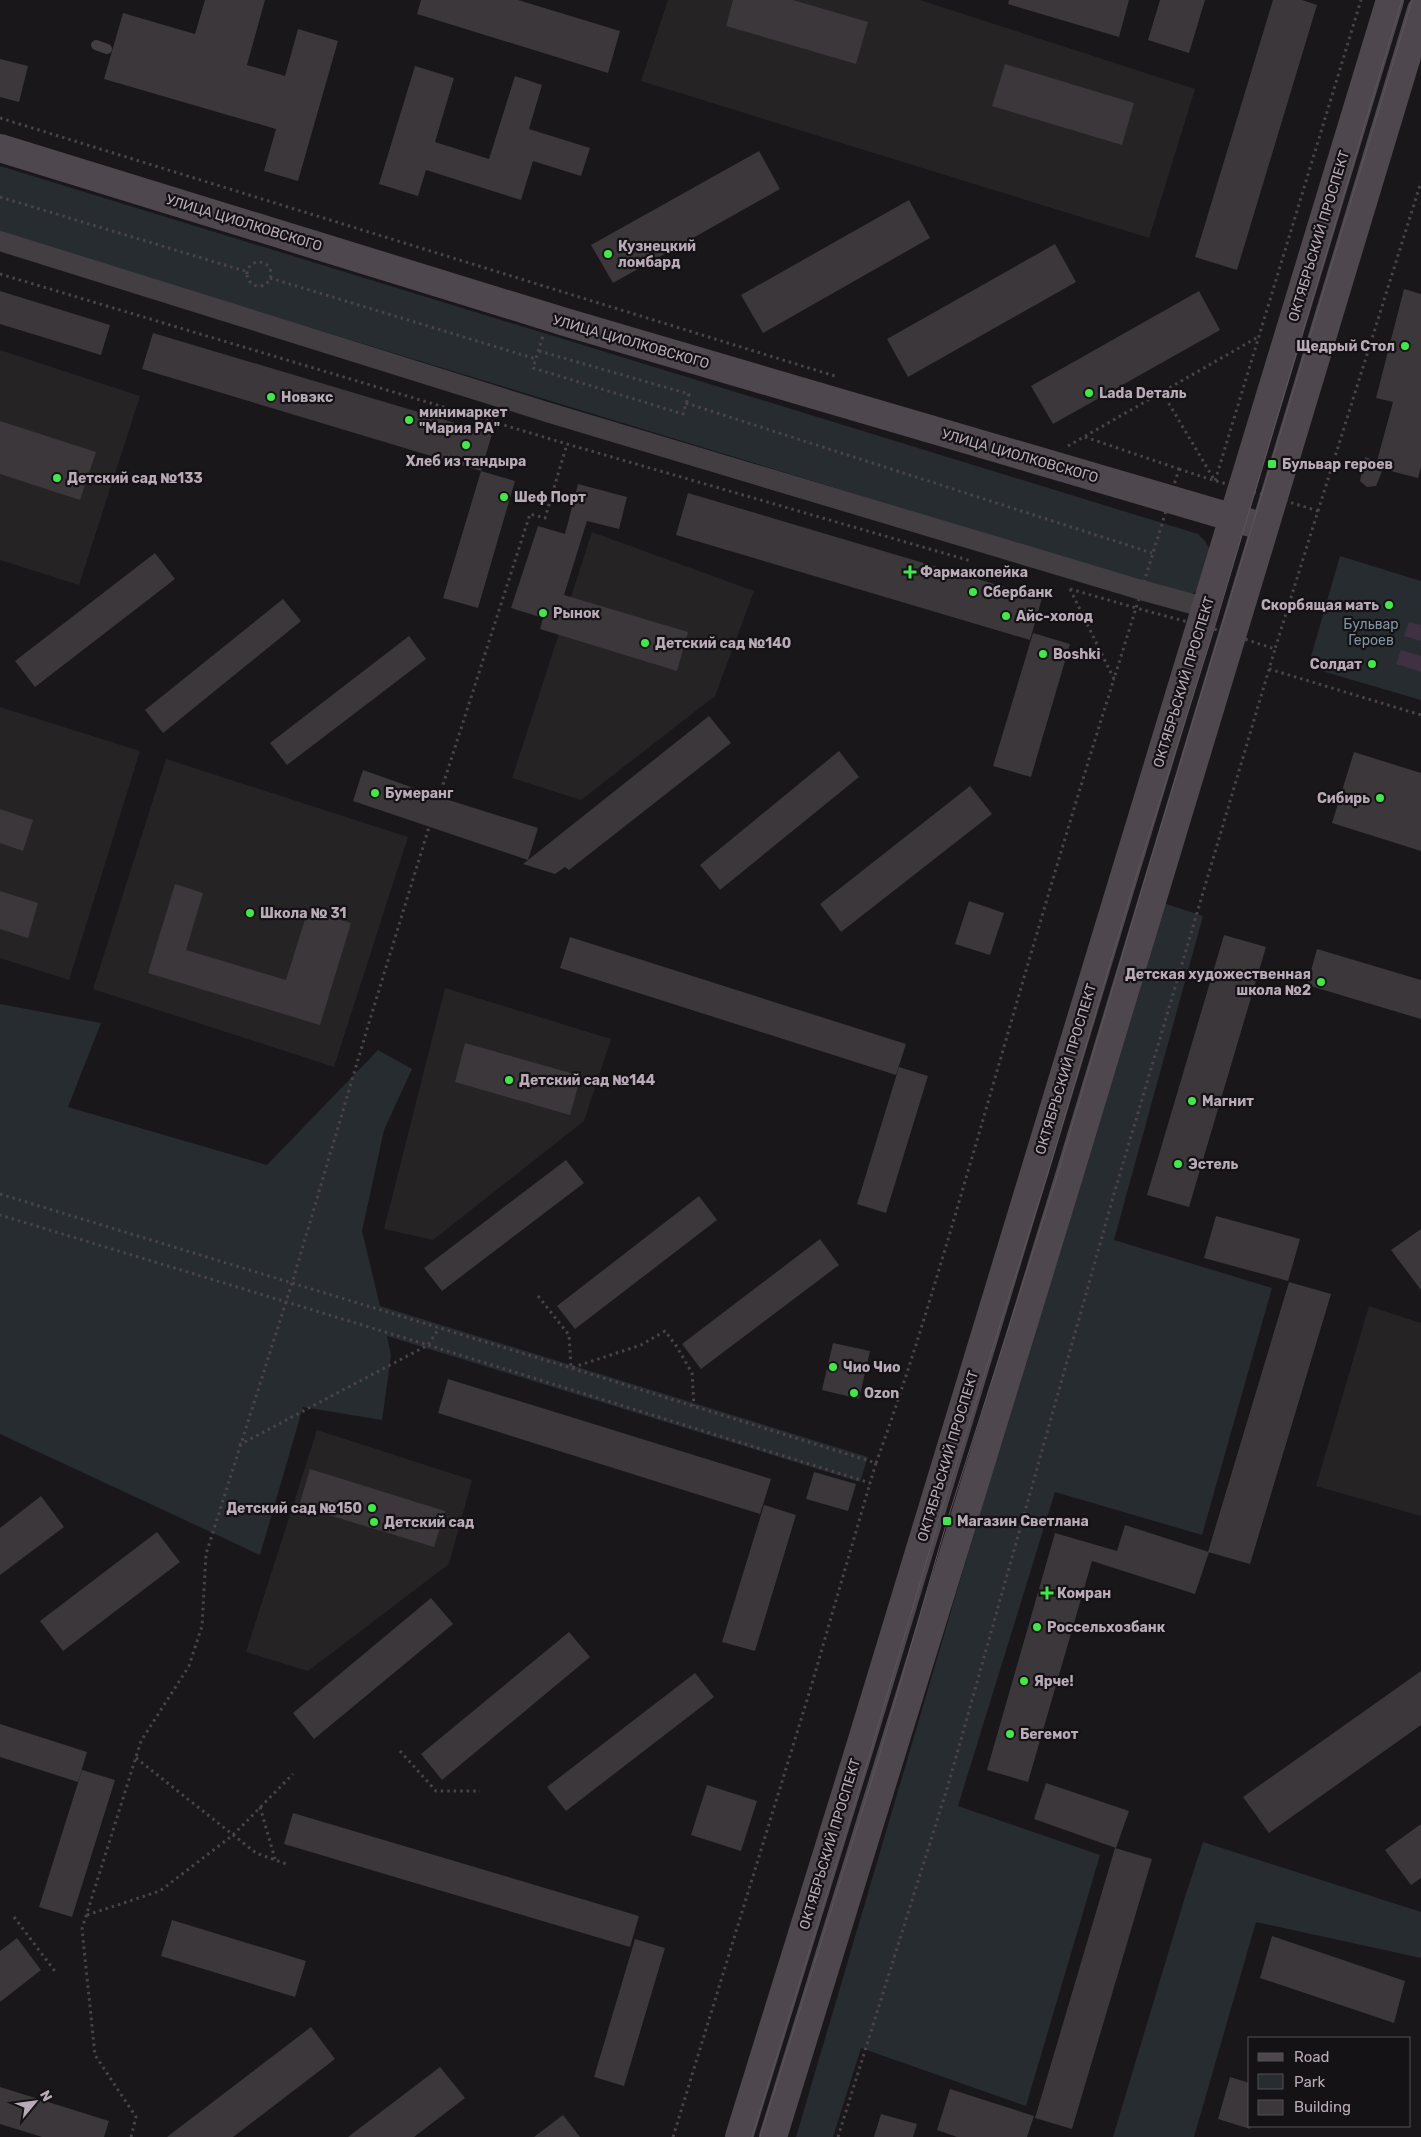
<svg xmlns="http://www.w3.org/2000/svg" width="1421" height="2137" font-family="Rubik,sans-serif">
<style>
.built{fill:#262325}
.green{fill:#272c31}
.water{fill:#3f3142}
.building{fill:#3b373a}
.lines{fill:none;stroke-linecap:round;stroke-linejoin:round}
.path{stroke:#4a4349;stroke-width:3;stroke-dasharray:2.5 4;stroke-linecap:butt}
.lane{stroke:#433e42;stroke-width:10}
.street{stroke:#433e42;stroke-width:20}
.secondary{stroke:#4e474d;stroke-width:28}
.tram{stroke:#5d555c;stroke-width:1}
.poi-dot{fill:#3eeb46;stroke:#141214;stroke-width:2}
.labels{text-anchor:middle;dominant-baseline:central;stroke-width:4.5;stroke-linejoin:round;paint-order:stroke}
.street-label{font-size:14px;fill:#b9aab8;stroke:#141214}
.poi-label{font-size:14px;font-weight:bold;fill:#b9aab8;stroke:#141214;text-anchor:start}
.park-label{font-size:14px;fill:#8294a3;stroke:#141214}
</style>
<rect width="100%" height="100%" fill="#191719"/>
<path class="built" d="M668 0H920L1195 89 1149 238 641 81Z
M0 350 140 396 79 585 0 560Z
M592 532 754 591 715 696 581 800 512 778Z
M0 707 140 751 69 980 0 958Z
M166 759 408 837 334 1067 93 989Z
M445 988 611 1039 584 1121 433 1240 384 1229Z
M1369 1306 1421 1323V1516L1316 1486Z
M317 1430 472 1480 449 1564 308 1671 246 1652Z"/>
<path class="green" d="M0 166 1198 534 1205 541 1211 551 1200 588 1192 594 1180 593 0 233Z
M1340 556 1421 581V700L1308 667Z
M1160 902 1203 916 1114 1240 1272 1288 1202 1535 1055 1492 958 1806 1100 1855 1026 2106 861 2048 833 2137H796Z
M0 1004 101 1023 68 1107 267 1165 378 1050 412 1069 384 1130 362 1231 380 1306 868 1457 860 1482 387 1336 391 1356 382 1420 303 1407 260 1555 0 1434Z
M1203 1842 1421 1912V1958L1256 1922 1194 2137H1113L1185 1897Z"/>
<path class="water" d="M1409 622 1421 625V641L1404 636Z
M1401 650 1421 656V672L1396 664Z"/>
<path class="building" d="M205 0H265L247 65 285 76 298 29 338 41 298 181 264 171 276 129 104 79 123 13 195 34Z
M421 0H518L620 31 608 73 417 14Z
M733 0H793L868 22 856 64 726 26Z
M1009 0H1129L1119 37 1008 4Z
M1160 0H1205L1189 53 1148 40Z
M1273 0H1302L1317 5 1237 270 1195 257Z
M0 59 28 66 19 102 0 97Z
M1005 64 1134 103 1122 145 992 106Z
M415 66 454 78 435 142 489 159 515 76 542 85 529 129 590 148 581 176 533 161 521 200 426 170 418 196 379 184Z
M759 151 780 189 613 283 591 245Z
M909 200 930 238 763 333 741 295Z
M1055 244 1076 282 908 377 887 339Z
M1404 289 1421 294V467L1418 478 1383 469 1376 486 1367 487 1360 481 1365 457 1377 461 1393 402 1376 398Z
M0 291 110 325 101 355 0 324Z
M1199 291 1220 330 1053 424 1031 386Z
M153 333 492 434 481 471 142 369Z
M0 421 96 452 80 500 0 474Z
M481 471 515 481 478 608 443 598Z
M578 484 627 497 619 529 587 521 564 595 688 632 677 671 540 629 543 618 511 608 538 526 565 534Z
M688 493 1042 598 1030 640 676 535Z
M155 553 175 579 35 687 15 661Z
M283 599 301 621 163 733 145 710Z
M1033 633 1070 644 1031 777 993 766Z
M409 636 426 659 287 765 270 743Z
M709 716 731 743 569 870 565 867 555 874 523 864Z
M839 751 859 777 720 890 700 865Z
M1354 752 1421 773V851L1332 823Z
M363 770 439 797 538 828 528 860 353 801Z
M970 786 992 814 841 932 820 904Z
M0 809 33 820 23 851 0 843Z
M175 884 203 893 186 950 286 980 308 910 351 923 320 1025 148 973Z
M0 891 38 903 28 938 0 929Z
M969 901 1004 913 990 955 955 944Z
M1224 935 1266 947 1189 1207 1147 1195Z
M570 937 906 1044 896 1075 560 968Z
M1317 949 1421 980V1019L1307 985Z
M465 1043 581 1076 570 1115 455 1082Z
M899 1067 928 1076 886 1213 857 1204Z
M566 1160 584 1183 442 1291 424 1268Z
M699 1196 717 1220 575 1329 557 1306Z
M1216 1216 1300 1239 1288 1281 1204 1258Z
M1421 1229V1290L1391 1250Z
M820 1239 839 1265 701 1369 682 1344Z
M1289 1282 1331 1294 1250 1564 1208 1552Z
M833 1343 870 1351 859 1399 822 1390Z
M448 1379 771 1479 760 1514 438 1413Z
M310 1469 445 1511 434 1547 299 1506Z
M814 1472 856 1484 848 1511 806 1499Z
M41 1496 64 1527 0 1575V1528Z
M764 1505 796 1515 755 1651 722 1642Z
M1125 1525 1209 1552 1195 1594 1092 1561 1028 1782 987 1770 1055 1533 1117 1551Z
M157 1532 180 1562 63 1651 40 1621Z
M431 1598 453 1624 314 1739 293 1713Z
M569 1632 590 1657 442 1780 421 1754Z
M1421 1671V1725L1269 1833 1243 1797Z
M695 1673 714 1697 566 1811 547 1787Z
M0 1724 87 1752 78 1782 0 1757Z
M82 1770 115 1780 72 1917 39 1907Z
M1046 1783 1129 1811 1116 1848 1034 1819Z
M707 1785 757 1801 741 1851 691 1835Z
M293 1813 639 1916 630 1947 284 1844Z
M1421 1824V1878L1411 1885 1385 1850Z
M1115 1848 1152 1859 1072 2129 1035 2118Z
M172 1920 306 1961 295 1997 161 1956Z
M1272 1936 1405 1981 1394 2023 1260 1978Z
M17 1938 41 1970 0 2002V1951Z
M635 1939 665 1948 624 2086 594 2077Z
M311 2027 335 2059 233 2137H167Z
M440 2067 465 2098 414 2137H348Z
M1230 2077 1250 2083V2129L1218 2119Z
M0 2087 109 2121 104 2137H42L0 2124Z
M950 2089 1034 2116 1027 2137H957L937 2130Z
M881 2114 917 2124 913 2137H874Z
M563 2115 580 2137H534Z"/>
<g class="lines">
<path class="path" d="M0 118 838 377
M0 197 248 272
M247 274a12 12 0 1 1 24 0a12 12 0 1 1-24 0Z
M0 274 567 444 971 561
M270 278 536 359
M539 351 689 394 683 414 533 368 543 336
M1162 392 1215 481 1361 0
M686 403 1152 553
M1085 437 1179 469
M1068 446 1258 337
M1179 469C1225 485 1272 496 1318 511L1275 649 1214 629 1136 608Z
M1318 511 1421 182
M1070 589 1136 608 1114 679Z
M1269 669 1421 715
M439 797 530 514 545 518 567 444
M0 1194 571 1368 876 1463 870 1483 428 1345 0 1215
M538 1296 569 1335 571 1368 641 1345 665 1331 677 1347 692 1373 694 1406
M239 1445 428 1345 439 1328
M876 1463C915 1356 946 1246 978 1137 1022 984 1066 831 1114 679
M400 1751 436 1791H480
M136 1758 256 1853 289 1865
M260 1807 275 1859
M87 1915 160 1891 233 1835 293 1774
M14 1917 57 1974
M131 2137 136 2117 95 2055 82 1929 141 1741 189 1666 202 1626 206 1554 292 1283 368 1026 429 827
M673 2137 811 1687 870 1483
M838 2137 949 1782 1114 1194 1275 649"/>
<path class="lane" d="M96 45 107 49"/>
<path class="street" d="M0 241 550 413 1141 590 1207 608"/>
<path class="secondary" d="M0 148 565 322 1251 523
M739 2137 858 1753 1390 0
M773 2137C871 1816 972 1497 1069 1176 1186 787 1302 398 1421 10"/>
<path class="tram" d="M752 2137 869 1757 939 1518 1048 1173 1135 880 1214 629 1402 0
M760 2137 878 1760 947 1521 1057 1176 1144 882 1412 0"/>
</g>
<g class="poi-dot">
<circle cx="608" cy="254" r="5"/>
<circle cx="1405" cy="346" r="5"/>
<circle cx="1089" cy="393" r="5"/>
<circle cx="271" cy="397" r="5"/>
<circle cx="409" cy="420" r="5"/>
<circle cx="466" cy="445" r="5"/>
<rect x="1267" y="459" width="10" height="10" rx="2.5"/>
<circle cx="57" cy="478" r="5"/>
<circle cx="504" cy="497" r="5"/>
<path d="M907.5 564.5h5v5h5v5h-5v5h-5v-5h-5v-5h5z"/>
<circle cx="973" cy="592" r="5"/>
<circle cx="1389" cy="605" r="5"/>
<circle cx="543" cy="613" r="5"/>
<circle cx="1006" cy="616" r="5"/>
<circle cx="645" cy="643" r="5"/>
<circle cx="1043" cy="654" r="5"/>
<circle cx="1372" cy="664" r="5"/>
<circle cx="375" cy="793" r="5"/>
<circle cx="1380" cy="798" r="5"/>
<circle cx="250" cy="913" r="5"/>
<circle cx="1321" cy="982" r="5"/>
<circle cx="509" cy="1080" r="5"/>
<circle cx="1192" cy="1101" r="5"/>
<circle cx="1178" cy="1164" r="5"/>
<circle cx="833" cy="1367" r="5"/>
<circle cx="854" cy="1393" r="5"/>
<circle cx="372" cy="1508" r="5"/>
<rect x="942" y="1516" width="10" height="10" rx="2.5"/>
<circle cx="374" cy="1522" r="5"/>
<path d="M1044.5 1585.5h5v5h5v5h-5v5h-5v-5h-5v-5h5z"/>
<circle cx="1037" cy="1627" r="5"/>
<circle cx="1024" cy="1681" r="5"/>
<circle cx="1010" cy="1734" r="5"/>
</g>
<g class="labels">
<g class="street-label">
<text transform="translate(244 223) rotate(17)">УЛИЦА ЦИОЛКОВСКОГО</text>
<text transform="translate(1319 236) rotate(-73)">ОКТЯБРЬСКИЙ ПРОСПЕКТ</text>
<text transform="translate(631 342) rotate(16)">УЛИЦА ЦИОЛКОВСКОГО</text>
<text transform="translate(1020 456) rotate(16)">УЛИЦА ЦИОЛКОВСКОГО</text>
<text transform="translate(1184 682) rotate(-73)">ОКТЯБРЬСКИЙ ПРОСПЕКТ</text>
<text transform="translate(1066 1069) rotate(-73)">ОКТЯБРЬСКИЙ ПРОСПЕКТ</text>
<text transform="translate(948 1456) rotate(-73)">ОКТЯБРЬСКИЙ ПРОСПЕКТ</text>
<text transform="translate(830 1844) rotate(-73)">ОКТЯБРЬСКИЙ ПРОСПЕКТ</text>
</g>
<g class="poi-label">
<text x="618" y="246">Кузнецкий<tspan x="618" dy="16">ломбард</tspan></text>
<text x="1395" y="346" text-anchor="end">Щедрый Стол</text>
<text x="1099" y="393">Lada Dеталь</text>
<text x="281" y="397">Новэкс</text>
<text x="419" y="412">минимаркет<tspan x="419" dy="16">"Мария РА"</tspan></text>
<text x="466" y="461" text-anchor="middle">Хлеб из тандыра</text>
<text x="1282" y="464">Бульвар героев</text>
<text x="67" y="478">Детский сад №133</text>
<text x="514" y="497">Шеф Порт</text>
<text x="920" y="572">Фармакопейка</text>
<text x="983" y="592">Сбербанк</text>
<text x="1379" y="605" text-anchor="end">Скорбящая мать</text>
<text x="553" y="613">Рынок</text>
<text x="1016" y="616">Айс-холод</text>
<text x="655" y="643">Детский сад №140</text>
<text x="1053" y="654">Boshki</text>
<text x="1362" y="664" text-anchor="end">Солдат</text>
<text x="385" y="793">Бумеранг</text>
<text x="1370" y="798" text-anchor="end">Сибирь</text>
<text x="260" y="913">Школа № 31</text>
<text x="1311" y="974" text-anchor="end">Детская художественная<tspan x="1311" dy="16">школа №2</tspan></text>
<text x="519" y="1080">Детский сад №144</text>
<text x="1202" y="1101">Магнит</text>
<text x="1188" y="1164">Эстель</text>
<text x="843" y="1367">Чио Чио</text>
<text x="864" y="1393">Ozon</text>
<text x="362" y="1508" text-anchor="end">Детский сад №150</text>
<text x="957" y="1521">Магазин Светлана</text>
<text x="384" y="1522">Детский сад</text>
<text x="1057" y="1593">Комран</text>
<text x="1047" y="1627">Россельхозбанк</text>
<text x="1034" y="1681">Ярче!</text>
<text x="1020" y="1734">Бегемот</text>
</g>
<g class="park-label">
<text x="1371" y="624">Бульвар<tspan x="1371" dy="16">Героев</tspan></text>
</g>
</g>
<rect x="1248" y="2037" width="162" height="90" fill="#141214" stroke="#564f56"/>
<rect x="1258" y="2053" width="25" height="8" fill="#4e474d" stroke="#564f56"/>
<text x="1294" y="2062" font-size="15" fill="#b9aab8">Road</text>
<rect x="1258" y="2074" width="25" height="15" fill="#272c31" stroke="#564f56"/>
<text x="1294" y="2087" font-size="15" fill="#b9aab8">Park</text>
<rect x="1258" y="2100" width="25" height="15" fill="#3b373a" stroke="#564f56"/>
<text x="1294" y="2112" font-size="15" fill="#b9aab8">Building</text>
<g transform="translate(35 2102) rotate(61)" stroke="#141214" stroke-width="4" paint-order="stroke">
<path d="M0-4L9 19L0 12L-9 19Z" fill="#b9aab8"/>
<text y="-8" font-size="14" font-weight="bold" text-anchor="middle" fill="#b9aab8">N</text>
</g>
</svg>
